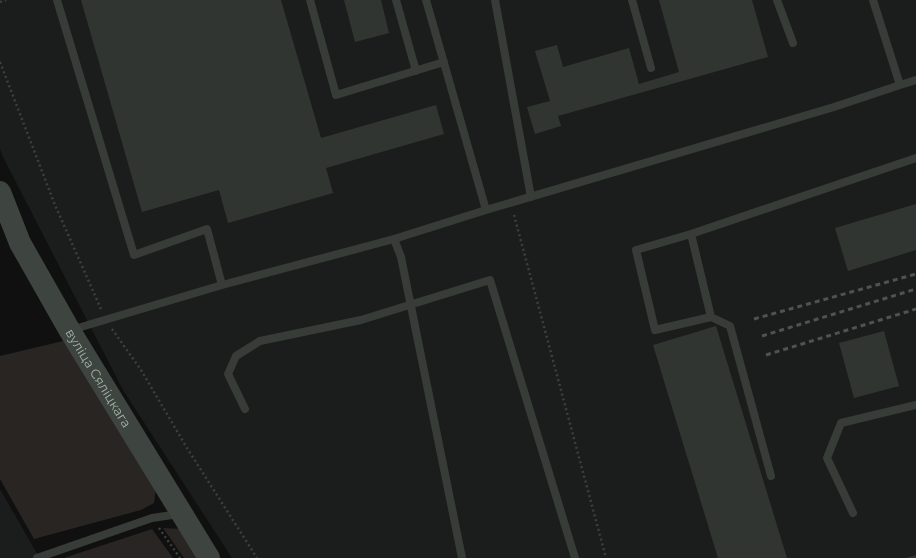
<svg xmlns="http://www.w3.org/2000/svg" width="916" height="558" font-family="Montserrat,sans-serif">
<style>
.built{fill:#1b1d1c}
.green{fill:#292522}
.building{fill:#313532}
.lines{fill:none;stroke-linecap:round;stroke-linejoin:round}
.path{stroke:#3a413b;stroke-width:2.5;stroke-dasharray:2 3;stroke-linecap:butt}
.lane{stroke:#373c38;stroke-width:8}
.secondary{stroke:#3e443f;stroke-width:22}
.rail{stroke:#4c544d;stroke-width:3;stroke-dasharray:5 4;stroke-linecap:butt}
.labels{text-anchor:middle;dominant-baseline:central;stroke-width:3;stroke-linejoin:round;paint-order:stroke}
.street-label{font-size:13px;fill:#a1b0a2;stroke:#0a0b0a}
</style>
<rect width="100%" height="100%" fill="#0f100f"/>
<path class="built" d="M0 0H916V558H232L123 390 2 155 0 148Z
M0 489 39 557 40 558H0Z"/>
<path class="green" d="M67 340 156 487 154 503 141 510 34 539 0 479V356Z
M163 528 181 529 202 558H184Z
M152 529 173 558H64Z"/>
<path class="building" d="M81 0H281L321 138 436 105 444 134 326 168 333 193 228 223 219 190 142 212Z
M344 0H381L389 33 355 42Z
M659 0H752L768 57 558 116 561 126 535 134 527 107 550 101 535 51 557 45 563 67 629 48 639 84 679 72Z
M916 204V250L848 271 835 228Z
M716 326 787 558H718L653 345Z
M884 331 899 386 854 398 839 343Z
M916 555V558H906Z"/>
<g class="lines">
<path class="path" d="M0 2 6 0
M0 62 55 205 101 309
M514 215 606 558
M112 329 141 370 187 448 257 558
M159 528 180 558"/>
<path class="lane" d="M57 0 134 255 207 229 222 285
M310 0 336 95 444 62
M396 0 416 71
M426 0 486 210
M495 0 531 197
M632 0 651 68
M777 0 793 43
M900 85 916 80
M691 234 711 317 655 330 636 250 691 234 916 158
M394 239 401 257 462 558
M711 317 730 326 771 476
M71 330 222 285 394 239 486 210 834 107 900 85 873 0
M245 409 228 374 236 356 260 341 361 320 490 280 575 558
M853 513 827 458 841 423 916 405
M37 558 152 518 179 514"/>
<path class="secondary" id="s1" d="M0 192 20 243 70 331 209 558"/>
<path class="rail" d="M754 319 916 274
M762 336 916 289
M766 355 916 309"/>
</g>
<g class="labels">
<g class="street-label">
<text stroke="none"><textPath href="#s1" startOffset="211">вуліца Сяліцкага</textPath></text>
</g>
</g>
</svg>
